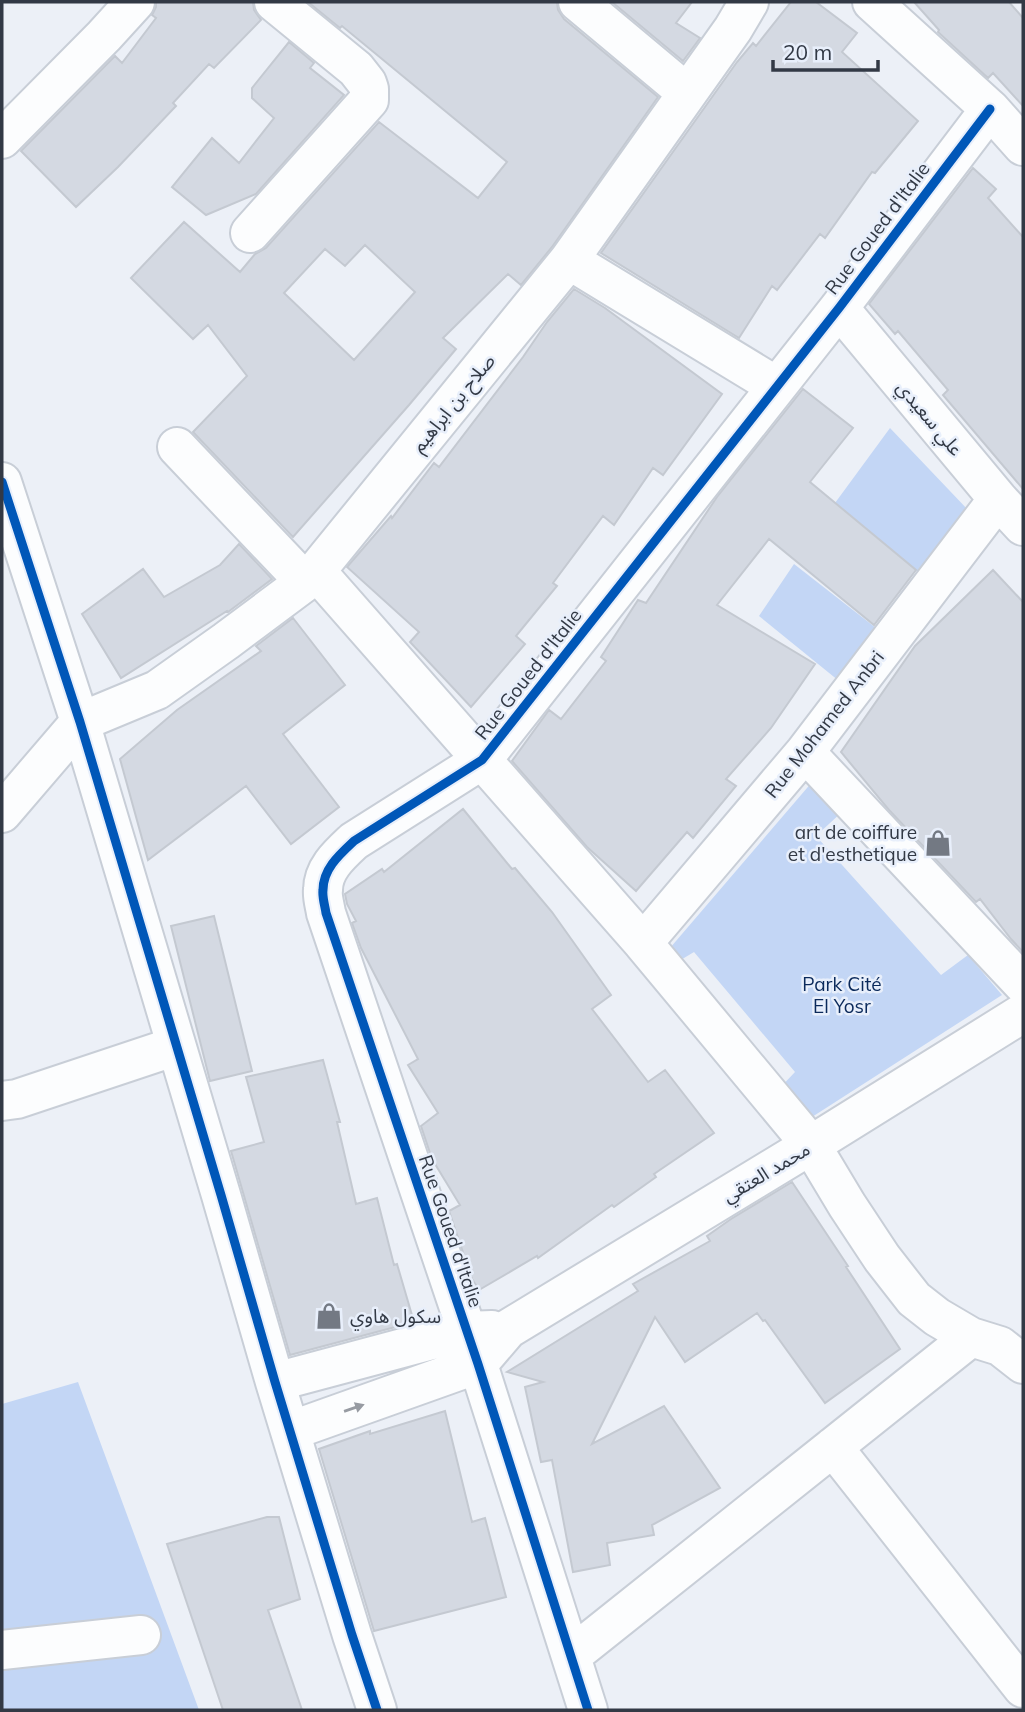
<svg xmlns="http://www.w3.org/2000/svg" width="1025" height="1712" font-family="Mulish,'Noto Sans Arabic',sans-serif">
<style>
.green{fill:#c3d6f5}
.building{fill:#d4d9e2;stroke:#c4c9d1;stroke-width:2;fill-rule:evenodd}
.lines{fill:none;stroke-linecap:round;stroke-linejoin:round}
.minor-casing{stroke:#c8ced7;stroke-width:42}
.minor{stroke:#fcfdfe;stroke-width:38}
.cycleway-casing{stroke:#e8effb;stroke-width:13}
.cycleway{stroke:#0057b8;stroke-width:9}
.oneway{fill:#979ba2}
.labels{text-anchor:middle;dominant-baseline:central;stroke-width:5;stroke-linejoin:round;paint-order:stroke}
.street-label{font-size:19px;fill:#323945;stroke:#e8effb}
.poi-label{font-size:19px;fill:#323945;stroke:#e8effb;text-anchor:end}
.park-label{font-size:19px;fill:#0b2a5b;stroke:#e8effb}
</style>
<rect width="100%" height="100%" fill="#ecf0f7"/>
<path class="green" d="M890 428 969 511 918 572 835 503Z
M794 564 876 628 839 681 759 616Z
M813 781 843 811 816 836 941 975 968 955 1002 995 812 1117 776 1092 795 1072 694 952 669 967 664 955Z
M78 1382 199 1710H2V1404Z"/>
<path class="building" d="M156 2H253L254 10 261 20 214 68 209 64 173 103 176 106 118 167 76 207 21 151 115 56 122 63 156 18 152 15 156 7Z
M308 2H557L558 10 564 19 658 97 552 247 521 285 508 274 443 338 456 349 409 405 293 537 193 432 247 376 208 325 193 339 131 278 184 222 240 272 255 254 266 248 379 122 478 198 507 162 342 26 340 28ZM365 245 415 292 354 360 284 293 325 249 345 266Z
M612 2H692L676 23 700 38 683 61Z
M791 2H816L857 33 842 52 918 121 875 173 872 172 825 238 820 234 777 290 772 286 739 338 601 253 737 62 753 43 756 46Z
M914 2H1009L1023 18V106L993 73 988 78 938 32 939 30Z
M289 42 314 63 310 68 344 95 256 194 206 215 172 187 212 138 239 163 274 118 252 98V88Z
M973 168 996 189 988 198 1023 237V489L943 395 948 390 898 331 895 334 869 304Z
M574 289 605 308 722 394 663 475 653 468 614 525 603 516 553 583 557 586 516 636 525 644 471 707 410 642 419 632 347 567 391 516 392 518 434 463 439 467 523 357 547 322Z
M803 389 853 428 810 482 916 570 874 625 769 539 717 605 815 664 771 728 726 779 736 786 693 838 687 832 636 891 587 847 512 761 549 710 561 719 606 661 601 657 638 600 646 603 717 497Z
M239 544 272 579 228 612 227 611 121 678 82 614 143 569 164 597 220 565Z
M993 570 1023 602V952L1011 939 980 899 976 902 889 810 841 752 915 646Z
M293 618 345 685 283 734 339 807 291 844 246 786 148 860 120 759 177 710 261 651 256 646Z
M463 809 512 869 515 868 552 912 611 995 592 1009 648 1082 665 1070 714 1133 654 1174 656 1177 614 1207 612 1205 538 1258 537 1256 479 1290 472 1279 449 1211 460 1205 432 1159 421 1126 438 1113 408 1065 418 1059 361 948 352 923 356 921 347 904 345 894 382 869 384 872Z
M214 916 252 1071 210 1081 171 926Z
M323 1060 340 1122H337L356 1204 377 1198 394 1265 397 1264 414 1322 290 1355 231 1151 264 1142 246 1077Z
M792 1182 848 1266 846 1267 900 1349 825 1403 765 1320 763 1321 757 1313 685 1362 655 1317 592 1444 664 1406 720 1488 652 1525 654 1535 607 1543 610 1565 573 1572 552 1460 541 1462 525 1387 543 1382 507 1372 638 1291 633 1284 710 1241 707 1236 731 1219Z
M445 1411 472 1522 485 1518 506 1597 374 1631 319 1449 370 1431V1434Z
M267 1517H279L300 1599 268 1610 302 1710H223L167 1544Z"/>
<g class="lines">
<defs>
<path id="minor" d="M578 2 687 93
M872 2 990 109 1023 146
M2 139 104 36 135 2
M250 233 369 100V89L367 83 356 69 274 2
M569 260 776 386
M839 308 998 499 1023 526
M177 447 305 582
M2 482 80 722 221 1195 275 1382 352 1635 377 1710
M316 571 643 943 811 1145 847 1205 882 1258 914 1299 937 1317 971 1337 1000 1346 1023 1364
M805 752 1023 984
M2 813 80 722 157 690 226 641 305 582 316 571 569 260 733 29 749 2
M643 943 805 752 998 499
M2 1101 17 1099 176 1046
M275 1382 466 1331 492 1330
M290 1431 478 1364 508 1329 811 1145 1023 1013
M833 1447 1023 1688
M2 1650 141 1635
M571 1656 971 1337
M588 1710 478 1364 326 913C325 906 322 897 323 890 323 869 339 855 354 841L482 760 839 308 990 109"/>
</defs>
<use href="#minor" class="minor-casing"/>
<use href="#minor" class="minor"/>
<defs>
<path id="cycleway" d="M2 482 80 722 221 1195 275 1382 352 1635 377 1710
M588 1710 478 1364 326 913C325 906 322 897 323 890 323 869 339 855 354 841L482 760 839 308 990 109"/>
</defs>
<use href="#cycleway" class="cycleway-casing"/>
<use href="#cycleway" class="cycleway"/>
</g>
<defs><path id="oneway-solid" d="M-6-.8H1V-3.2L6.5 0L1 3.2V.8H-6Z" transform="scale(1.75)"/></defs>
<use class="oneway" href="#oneway-solid" transform="translate(354 1408) rotate(-19)"/>
<defs>
<symbol id="shop-bare" viewBox="-9 -9 18 18"><path d="M-5-2.5h2.3a2.7 3.5 0 0 1 5.4 0H5L5.5 6h-11ZM-1.5-2.5h3a1.5 2.3 0 0 0-3 0Z" fill="#737983" stroke="#e8effb" stroke-width="2.5" paint-order="stroke"/></symbol>
</defs>
<g fill-rule="evenodd">
<use href="#shop-bare" x="919" y="824" width="38" height="38"/>
<use href="#shop-bare" x="310" y="1297" width="38" height="38"/>
</g>
<g class="labels">
<g class="street-label">
<text transform="translate(877 228) rotate(-53)">Rue Goued d'Italie</text>
<text transform="translate(453 403) rotate(-51)">صلاح بن ابراهيم</text>
<text transform="translate(930 418) rotate(50)">علي سعيدي</text>
<text transform="translate(528 674) rotate(-52)">Rue Goued d'Italie</text>
<text transform="translate(824 724) rotate(-52)">Rue Mohamed Anbri</text>
<text transform="translate(766 1172) rotate(-31)">محمد العتقي</text>
<text transform="translate(451 1231) rotate(71)">Rue Goued d'Italie</text>
</g>
<g class="poi-label">
<text x="917" y="832">art de coiffure<tspan x="917" dy="22">et d'esthetique</tspan></text>
<text x="350" y="1316" text-anchor="start">سكول هاوي</text>
</g>
<g class="park-label">
<text x="842" y="984">Park Cité<tspan x="842" dy="22">El Yosr</tspan></text>
</g>
</g>
<rect width="1025" height="1712" fill="none" stroke="#323945" stroke-width="7"/>
<path d="M773 60v10h105v-10" fill="none" stroke="#323945" stroke-width="3.5"/>
<text x="783" y="60" font-size="21" fill="#323945" stroke="#e8effb" stroke-width="5" paint-order="stroke">20 m</text>
</svg>
